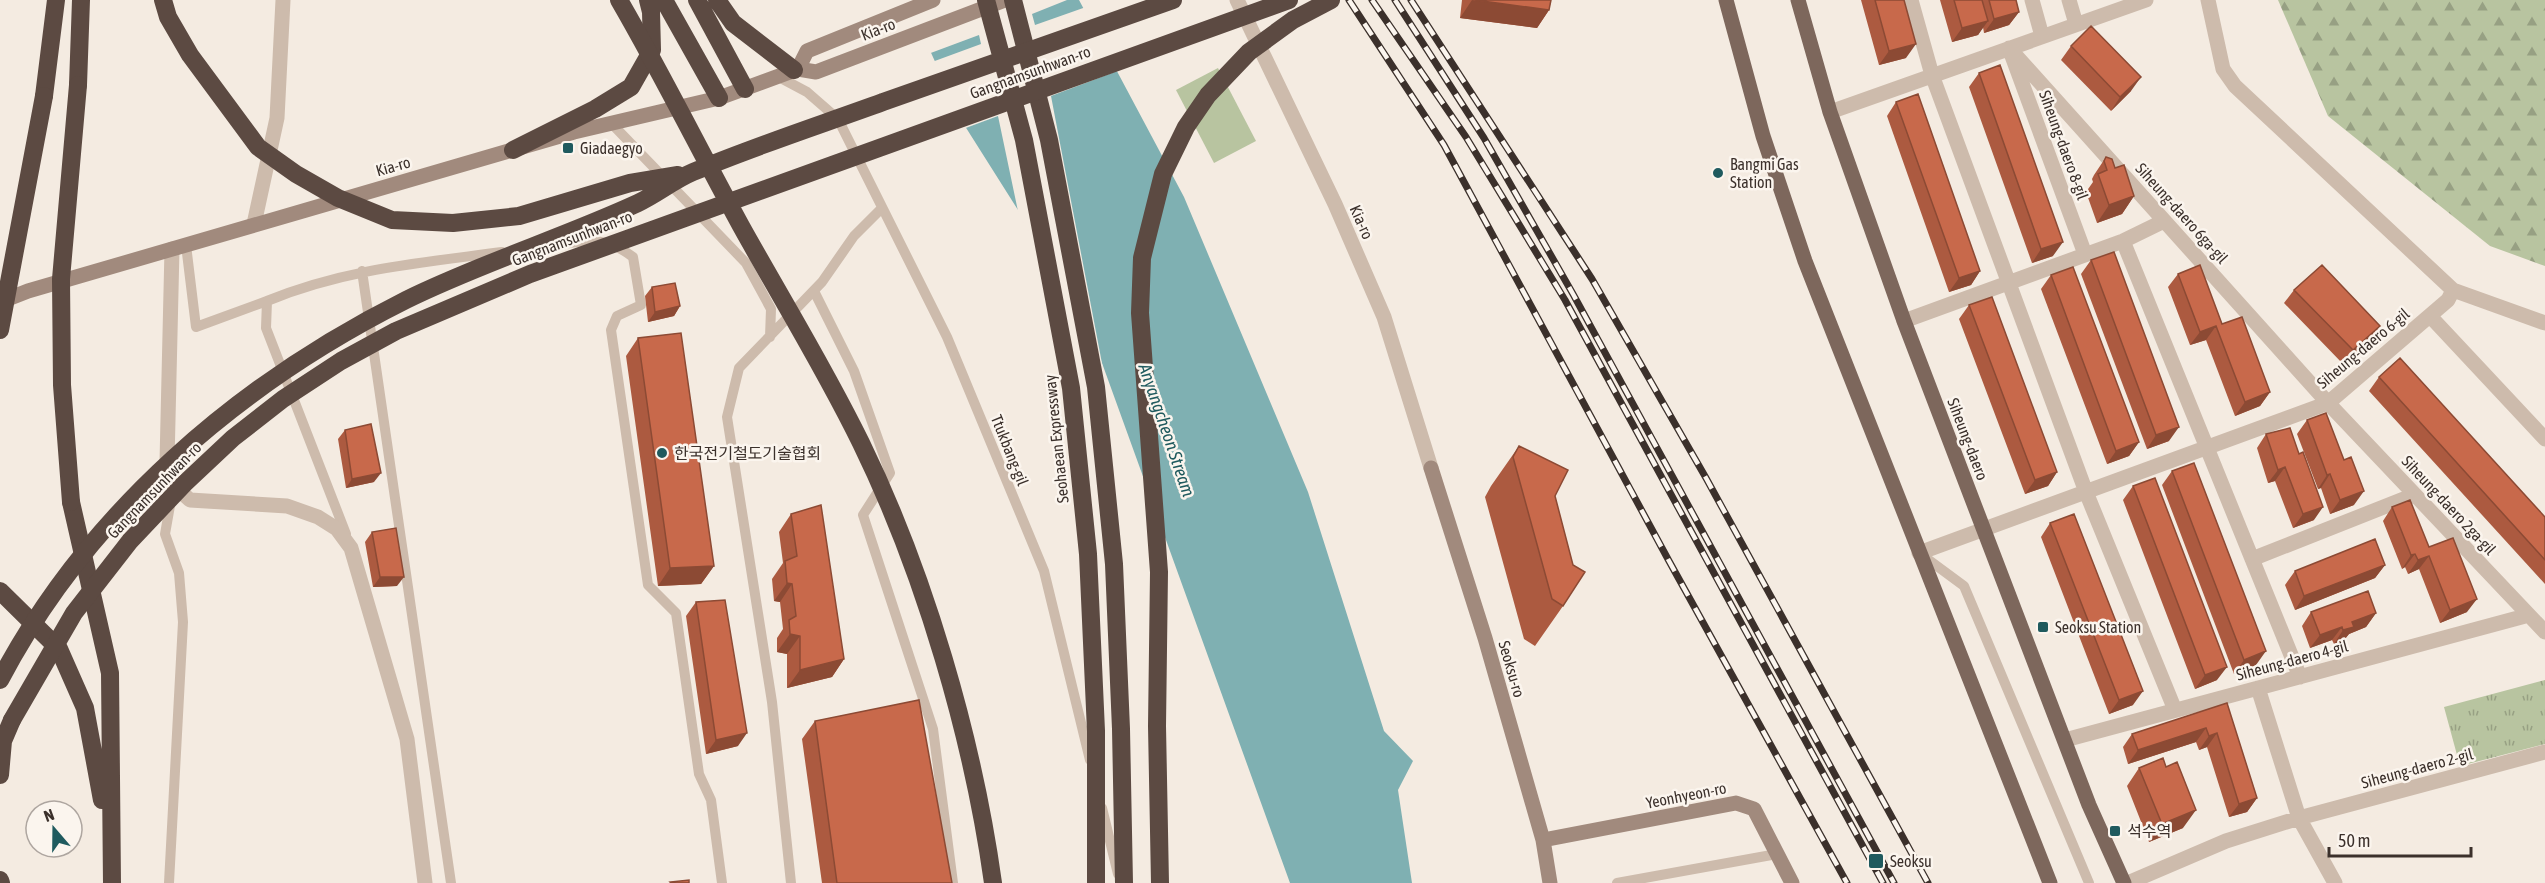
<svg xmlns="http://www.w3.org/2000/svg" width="2545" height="883" font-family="'Asap Condensed','Noto Sans KR',sans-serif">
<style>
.grass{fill:#b8c4a0}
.forest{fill:url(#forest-firs)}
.park{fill:url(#park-tufts)}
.water{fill:#7fb0b2}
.pier{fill:#f4ebe1}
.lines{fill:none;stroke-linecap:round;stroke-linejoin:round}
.lane{stroke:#cdbbac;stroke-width:10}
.street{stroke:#cdbbac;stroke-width:15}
.secondary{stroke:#a18a7d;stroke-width:15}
.primary{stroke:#7d675c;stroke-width:15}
.highway{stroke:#5c4a42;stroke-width:18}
.rail-casing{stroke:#3b302b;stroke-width:7}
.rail{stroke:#fbf5ee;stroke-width:4.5;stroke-dasharray:14;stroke-linecap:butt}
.highway-bridge{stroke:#5c4a42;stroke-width:18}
.wall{fill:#ac5a40}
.shaded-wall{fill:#8c4a34}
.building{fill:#c8694b;stroke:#8c4a34;stroke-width:1.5}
.poi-dot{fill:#1f5a5e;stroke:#fbf5ee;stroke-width:2}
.labels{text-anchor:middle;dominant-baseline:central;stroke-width:5;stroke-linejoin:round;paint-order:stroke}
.street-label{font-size:16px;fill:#3b302b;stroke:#fbf5ee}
.poi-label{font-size:16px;fill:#3b302b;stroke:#fbf5ee;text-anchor:start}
.water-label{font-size:18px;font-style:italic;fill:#1f5a5e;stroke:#fbf5ee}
</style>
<defs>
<pattern id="forest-firs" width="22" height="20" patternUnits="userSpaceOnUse" patternTransform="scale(1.5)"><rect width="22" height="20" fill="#b8c4a0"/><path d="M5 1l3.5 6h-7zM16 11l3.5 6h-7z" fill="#97a083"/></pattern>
<pattern id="park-tufts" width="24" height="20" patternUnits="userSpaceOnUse" patternTransform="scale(1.5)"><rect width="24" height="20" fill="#b8c4a0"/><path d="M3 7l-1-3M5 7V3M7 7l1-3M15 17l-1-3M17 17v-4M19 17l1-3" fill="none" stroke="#97a083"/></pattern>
</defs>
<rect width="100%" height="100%" fill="#f4ebe1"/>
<path class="grass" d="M1218 68 1256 141 1214 163 1176 90Z"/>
<path class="forest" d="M2278 0H2545V266L2490 246 2328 116Z"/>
<path class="park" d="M2545 680V744L2460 766 2444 707Z"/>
<path class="water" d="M907 0H1079L1184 197 1308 492 1384 731 1413 761 1398 790 1412 883H1290L1085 316 963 123Z"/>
<path class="pier" d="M904 0H1067L1032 14 1035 25 1086 7 1120 70 1051 96 1105 379 1082 317 1019 216 998 116 963 129 932 62 981 44 979 35 928 54Z"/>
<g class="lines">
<path class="lane" d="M777 76 807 92 838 119 947 337 1044 571 1090 760
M612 124 746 263 771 309 770 337
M186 245 196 327 267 301
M550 246C585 241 603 234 633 257L641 305 617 316 611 330 648 585 676 613 699 774 711 800 722 883
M362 271 451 883
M814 291 854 371 890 473 863 515 933 729 953 883
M346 534 266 328 267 301C345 269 420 263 502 252
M1922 555 1964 586 2089 883
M1102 808 1118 874
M169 883 183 622 179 573 165 534 171 500
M791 883 772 702 727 417 739 368 822 282 854 236 882 208
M1617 883 1777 854"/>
<path class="street" d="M1237 0 1335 204 1384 317 1431 468
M1911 0 1932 75 2086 492 2175 710
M2032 0 2042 36
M2069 0 2076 24
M2208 0 2223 69 2235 86 2453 290 2545 323
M2009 48 2328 403 2545 632
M2012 56 2085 254
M1830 112 2146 0
M254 224 277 118 283 0
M2123 241 2300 677
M172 249 167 462 173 485 190 500 287 506 318 517 337 529 351 548 407 739 425 883
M2430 316 2545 439
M1904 321 2123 241 2164 221
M1919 553 2328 403 2448 300 2453 290
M2252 559 2414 495
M2258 688 2299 818 2335 883
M2065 740 2529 615
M2128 883 2226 841 2299 818 2545 752"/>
<path class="secondary" d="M933 0 807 51 798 69 816 72 1005 0
M0 302 28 291 574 132 719 98 798 69
M1431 468 1485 638 1543 840 1550 883
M1543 840 1736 803 1754 809 1792 883"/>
<path class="primary" d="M1726 0 1763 136 1805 261 2050 883
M1798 0 1830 112 1904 321 2089 805 2124 883"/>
<path class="highway" d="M664 0 719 98
M697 0 745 89
M717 0 733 23 794 70
M1013 0 1049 140 1096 387 1114 564 1121 729 1124 883
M78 85 81 0
M44 96 56 0
M513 150 595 109 631 87 652 50 651 12 648 0
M71 502 110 673 112 883
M0 591 59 649 85 708 102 800
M0 775 3 741 12 720
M0 880 1 883"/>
<defs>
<path id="rail" d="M1349 0 1444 145 1669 561 1847 883
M1372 0 1466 137 1565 300 1883 883
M1395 0 1484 138 1573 294 1894 883
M1411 0 1592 279 1706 478 1928 883"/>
</defs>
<use href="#rail" class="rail-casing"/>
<use href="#rail" class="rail"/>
<path class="highway-bridge" d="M163 0 168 17 190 55 258 147 296 174 338 198 392 220 453 223 519 216 630 183 678 175
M619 0C662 74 700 151 741 226 781 298 825 369 861 443 925 574 973 739 993 883
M986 0 1024 140 1071 388 1088 554 1096 731V883
M0 330 44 96
M71 502 62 385 61 279 78 85
M0 680C88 513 238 384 406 300 481 263 562 238 638 203 657 194 674 180 693 172 755 146 820 125 883 102 980 68 1077 34 1173 0
M12 720 74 613 130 541 184 484 233 438 283 399 341 361 396 331 530 274 1289 0
M1160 883 1157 726 1159 572 1140 313 1142 258 1163 174 1186 127 1208 95 1249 52 1293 20 1331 0"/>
</g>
<path class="wall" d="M1462 0H1551L1549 10 1537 28 1460 18Z
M1861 0H1904L1906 58 1879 65Z
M1940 0H2016L2019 12 2009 25 1984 33 1983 27 1978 35 1952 42Z
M2071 46 2131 91 2111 111 2061 60Z
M1979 73 2053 256 2032 263 1969 87Z
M1896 102 1980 271 1971 285 1949 292 1887 116Z
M2106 157 2134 196 2122 214 2097 223 2086 192 2093 182 2092 179 2094 175Z
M2091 260 2169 441 2147 449 2081 274Z
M2178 274 2222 324 2270 392 2260 406 2235 416 2206 340 2190 345 2168 287Z
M2051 275 2139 442 2129 456 2107 464 2041 289Z
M652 287 680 306 674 316 648 322 645 296Z
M2294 290 2380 326 2370 339 2343 364 2284 303Z
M1969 305 2057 472 2048 486 2025 494 1959 319Z
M638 338 714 566 701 584 658 586 626 356Z
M2379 377 2545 517V584L2369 391Z
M2307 420 2344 460 2354 505 2330 514 2321 488 2318 489 2297 434Z
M2290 428 2314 520 2293 528 2275 481 2268 483 2257 448 2266 434Z
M345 430 374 482 346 488 338 439Z
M1519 446 1555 496 1573 565 1563 606 1535 646 1524 639 1485 497 1491 486Z
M2172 471 2256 665 2234 674 2162 485Z
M2133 486 2217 680 2195 689 2123 500Z
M2392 507 2429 547 2467 612 2440 623 2419 569 2408 574 2405 567 2402 569 2383 521Z
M791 514 844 659 832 677 787 688V654L777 652V638L783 629 780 602 774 601 772 579 783 563 779 532Z
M2050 523 2133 705 2109 714 2041 537Z
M372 532 397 586 373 587 365 542Z
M2385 565 2375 578 2295 610 2285 585 2295 571Z
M696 602 738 746 706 754 686 616Z
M2311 612 2376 613 2366 627 2349 634 2344 640 2334 644 2332 640 2310 648 2302 626Z
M2227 703 2257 798 2247 812 2229 817 2207 747 2199 750 2196 742 2128 764 2123 747 2132 734Z
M815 721 952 883H822L802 739Z
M2139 768 2183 828 2149 842 2127 786Z"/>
<path class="shaded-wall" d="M1472 0 1549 10 1537 28 1460 18Z
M2019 12 2009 25 1984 33 1994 19Z
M1988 21 1978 35 1952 42 1962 28Z
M1916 44 1906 58 1879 65 1889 51Z
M2141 77 2131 91 2111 111 2120 97Z
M2134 196 2122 214 2097 223 2109 205Z
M2063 242 2053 256 2032 263 2041 249Z
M1980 271 1971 285 1949 292 1959 278Z
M680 306 674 316 648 322 655 312Z
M2216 326 2206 340 2190 345 2200 332Z
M2380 326 2370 339 2343 364 2353 350Z
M2270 392 2260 406 2235 416 2245 402Z
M2179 427 2169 441 2147 449 2156 435Z
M2139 442 2129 456 2107 464 2116 451Z
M2285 467 2275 481 2268 483 2278 470Z
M2057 472 2048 486 2025 494 2035 480Z
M381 473 374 482 346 488 352 479Z
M2330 474 2321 488 2318 489 2327 475Z
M2364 491 2354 505 2330 514 2340 500Z
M2323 507 2314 520 2293 528 2303 514Z
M2415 554 2405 567 2402 569 2411 555Z
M2429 556 2419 569 2408 574 2418 560Z
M2385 565 2375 578 2295 610 2304 596Z
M714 566 701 584 658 586 670 568Z
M380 577H404L397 586 373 587Z
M787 583 792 584 780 602 774 601Z
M2477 599 2467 612 2440 623 2450 610Z
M2376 613 2366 627 2349 634 2344 640 2334 644 2343 630 2352 622Z
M2342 627 2332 640 2310 648 2320 635Z
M790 634 800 636 787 654 777 652Z
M2266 651 2256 665 2234 674 2244 660Z
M844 659 832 677 787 688 800 670Z
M2227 667 2217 680 2195 689 2205 675Z
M2143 691 2133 705 2109 714 2119 700Z
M2206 728 2196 742 2128 764 2138 750Z
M747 733 738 746 706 754 716 740Z
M2217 733 2207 747 2199 750 2209 736Z
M2257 798 2247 812 2229 817 2239 804Z
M2196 810 2183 828 2149 842 2162 824Z"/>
<path class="building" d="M1475 0H1551L1549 10Z
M1875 0H1904L1916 44 1889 51Z
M1954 0H1982L1988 21 1962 28Z
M1989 0H2016L2019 12 1994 19Z
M2091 26 2141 77 2120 97 2071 46Z
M2000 65 2063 242 2041 249 1979 73Z
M1918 94 1980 271 1959 278 1896 102Z
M2106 157 2112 159 2115 168 2124 165 2134 196 2109 205 2098 174 2107 170 2104 161Z
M2114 252 2179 427 2156 435 2091 260Z
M2200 265 2222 324 2242 317 2270 392 2245 402 2216 326 2200 332 2178 274Z
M2322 265 2380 326 2353 350 2294 290Z
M2073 267 2139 442 2116 451 2051 275Z
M675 283 680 306 655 312 652 287Z
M1992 297 2057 472 2035 480 1969 305Z
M681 333 714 566 670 568 638 338Z
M2400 358 2545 517V560L2379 377Z
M2326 413 2344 460 2351 457 2364 491 2340 500 2330 474 2327 475 2307 420Z
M371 424 381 473 352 479 345 430Z
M2290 428 2299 454 2303 452 2323 507 2303 514 2285 467 2278 470 2266 434Z
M1519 446 1568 470 1555 496 1573 565 1585 572 1563 606 1552 599 1513 457Z
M2194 463 2266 651 2244 660 2172 471Z
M2155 478 2227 667 2205 675 2133 486Z
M2410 500 2429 547 2453 538 2477 599 2450 610 2429 556 2418 560 2415 554 2411 555 2392 507Z
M821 505 844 659 800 670V636L790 634 789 620 796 616 792 584 787 583 785 561 797 556 791 514Z
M2074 514 2143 691 2119 700 2050 523Z
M396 528 404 577H380L372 532Z
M2375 539 2385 565 2304 596 2295 571Z
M2368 591 2376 613 2352 622 2354 627 2343 630 2342 627 2320 635 2311 612Z
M725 600 747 733 716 740 696 602Z
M919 700 952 883H837L815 721Z
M2227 703 2257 798 2239 804 2217 733 2209 736 2206 728 2138 750 2132 734Z
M2163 758 2166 767 2177 762 2196 810 2162 824 2139 768Z
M689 880V883H671L670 882Z"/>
<g class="poi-dot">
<rect x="562" y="142" width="12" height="12" rx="3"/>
<circle cx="1718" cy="173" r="6"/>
<circle cx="662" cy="453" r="6"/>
<rect x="2037" y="621" width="12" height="12" rx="3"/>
<rect x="2109" y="825" width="12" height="12" rx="3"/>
<rect x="1868" y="853" width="16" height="16" rx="3"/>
</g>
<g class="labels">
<g class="street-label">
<text transform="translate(878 29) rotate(-21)">Kia-ro</text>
<text transform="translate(1030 72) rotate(-20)">Gangnamsunhwan-ro</text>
<text transform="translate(2064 145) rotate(70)">Siheung-daero 8-gil</text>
<text transform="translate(393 166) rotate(-16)">Kia-ro</text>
<text transform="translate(2182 213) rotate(48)">Siheung-daero 6ga-gil</text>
<text transform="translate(1362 222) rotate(66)">Kia-ro</text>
<text transform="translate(572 238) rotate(-21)">Gangnamsunhwan-ro</text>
<text transform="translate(2363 348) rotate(-40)">Siheung-daero 6-gil</text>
<text transform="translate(1056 439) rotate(-96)">Seohaean Expressway</text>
<text transform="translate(1968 439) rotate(69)">Siheung-daero</text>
<text transform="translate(1010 450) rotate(68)">Ttukbang-gil</text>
<text transform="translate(154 490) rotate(-46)">Gangnamsunhwan-ro</text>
<text transform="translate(2449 505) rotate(47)">Siheung-daero 2ga-gil</text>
<text transform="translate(2292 660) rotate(-15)">Siheung-daero 4-gil</text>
<text transform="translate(1512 669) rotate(74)">Seoksu-ro</text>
<text transform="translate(2417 768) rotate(-15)">Siheung-daero 2-gil</text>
<text transform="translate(1686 795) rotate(-11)">Yeonhyeon-ro</text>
</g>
<g class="poi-label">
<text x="580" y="148">Giadaegyo</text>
<text x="1730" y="164">Bangmi Gas<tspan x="1730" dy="18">Station</tspan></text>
<text x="674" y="453">한국전기철도기술협회</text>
<text x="2055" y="627">Seoksu Station</text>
<text x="2127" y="831">석수역</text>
<text x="1890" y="861">Seoksu</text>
</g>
<g class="water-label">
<text transform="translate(1167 430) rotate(71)">Anyangcheon Stream</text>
</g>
</g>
<g transform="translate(54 829) rotate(340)"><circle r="28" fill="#fbf5ee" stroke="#aea6a0" stroke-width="1.5"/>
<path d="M0-4.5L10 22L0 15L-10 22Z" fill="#1f5a5e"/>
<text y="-9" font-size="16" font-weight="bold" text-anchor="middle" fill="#3b302b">N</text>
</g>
<path d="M2329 847v9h142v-9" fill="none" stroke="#3b302b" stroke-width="3"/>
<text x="2338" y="847" font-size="18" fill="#3b302b" stroke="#fbf5ee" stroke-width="4.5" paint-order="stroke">50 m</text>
</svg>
